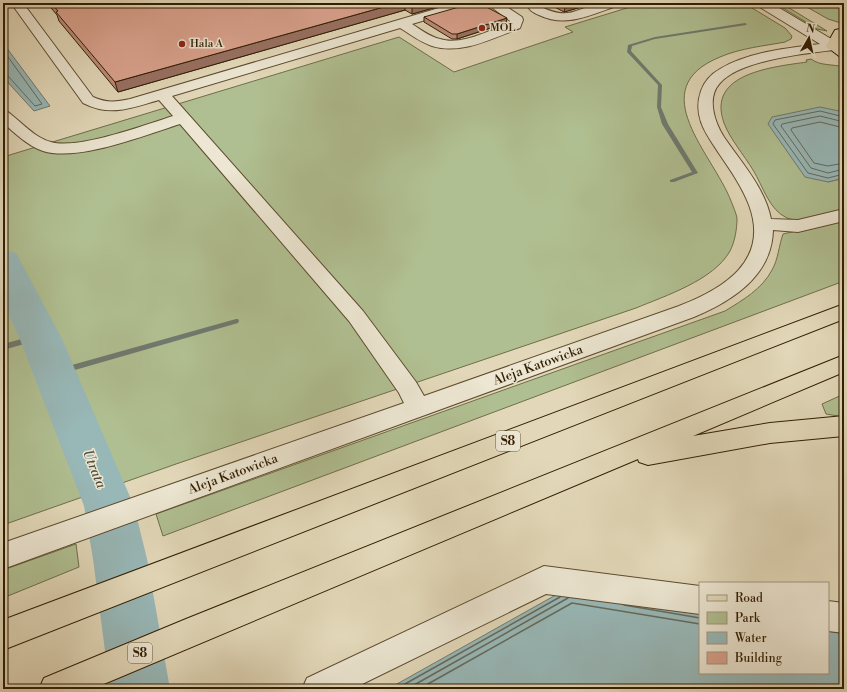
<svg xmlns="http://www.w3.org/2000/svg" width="847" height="692" font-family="'Libre Bodoni',serif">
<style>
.green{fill:#b0bf91;stroke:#706e49}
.water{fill:#98b8b8;stroke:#6f7a6f}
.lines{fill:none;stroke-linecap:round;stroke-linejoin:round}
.shore-far1{stroke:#646a5c;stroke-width:1}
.shore{stroke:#646a5c;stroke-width:1.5}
.stream{fill:#6f7a6f;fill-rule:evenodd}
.river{fill:#98b8b8;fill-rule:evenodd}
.minor-casing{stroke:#5d4c2f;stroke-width:2}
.major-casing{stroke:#311d01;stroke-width:2}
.highway-casing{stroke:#311d01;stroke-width:2}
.minor{fill:#ece6d2;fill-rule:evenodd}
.major{fill:#e2d8b9;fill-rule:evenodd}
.highway{fill:#e2d8b9;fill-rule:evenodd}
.wall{fill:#bb8b7a;stroke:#311d01}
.shaded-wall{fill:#997163;stroke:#311d01}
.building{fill:#daa28e;stroke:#311d01}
.poi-dot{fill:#8f2418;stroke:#ece6d2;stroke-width:1.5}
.labels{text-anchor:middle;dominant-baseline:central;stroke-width:3;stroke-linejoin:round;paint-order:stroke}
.far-poi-label{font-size:11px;fill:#311d01;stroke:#ece6d2;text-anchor:start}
.shield{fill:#ece6d2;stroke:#695940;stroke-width:1}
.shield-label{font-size:12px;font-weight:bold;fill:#311d01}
.street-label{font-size:13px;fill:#311d01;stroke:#ece6d2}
.water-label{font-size:14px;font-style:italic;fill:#504c38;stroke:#ece6d2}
</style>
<rect width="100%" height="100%" fill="#e2d8b9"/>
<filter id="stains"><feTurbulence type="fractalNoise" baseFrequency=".005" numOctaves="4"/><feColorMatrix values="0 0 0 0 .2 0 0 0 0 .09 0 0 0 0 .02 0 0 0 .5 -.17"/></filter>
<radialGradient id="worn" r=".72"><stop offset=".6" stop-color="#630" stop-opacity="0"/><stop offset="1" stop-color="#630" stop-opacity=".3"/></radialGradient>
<path class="green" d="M643 3H744L785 28 792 36 791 39 785 42C764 46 741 48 720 57 642 89 713 154 731 201 733 206 736 213 737 218 737 229 735 241 730 251 714 280 665 296 636 308L176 464 3 525V452L5 451 3 430V157L399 37 454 72 573 32 565 27Z
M775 3H781L827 31 817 29Z
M800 3H844V24L828 19Z
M811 59C820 66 833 64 844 67V114L839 111 828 182 844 178V210C829 214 802 224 787 218 769 210 763 186 753 170 744 155 730 139 724 123 706 73 773 67 807 62L806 60Z
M844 220V281L163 536 156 514 725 311C743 300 762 289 772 270 778 260 779 245 783 234Z
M844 394V417L826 414 822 404Z
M76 544 79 567 3 598V570Z"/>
<path class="water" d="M3 43 50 106 34 111 3 77Z
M820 107 839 111 844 114V178L828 182 805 177 768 124 772 117Z
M570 587 700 609V673H828V631L844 634V689H388Z"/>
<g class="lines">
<path class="shore-far1" d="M3 50 42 104 35 106 8 76 3 74
M844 117 820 111 775 120 773 124 808 173 828 178 844 174
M844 122 820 116 782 124 781 126 811 168 828 173 844 169
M844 128 820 122 792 128 791 130 814 163 828 166 844 163"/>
<path class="shore" d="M624 605 700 618
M396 689 560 597
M407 689 568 598
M419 689 572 603 700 624"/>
<path class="stream" d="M745 23 747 24 746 25 655 39 632 46 631 51 662 85 661 107 668 124 698 173 674 182H670V180L692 172 662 124 657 107 658 85 627 52 628 45 655 37Z
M236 319H238L239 321 238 323 54 376 51 375 50 373 51 371 54 370Z
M40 334 43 337 42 339 3 350V344Z"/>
<path class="river" d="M3 250 16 253 61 337 134 506 147 559 170 689H110L93 559 84 506 19 337 3 302Z"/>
<defs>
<path id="minor" d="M11 3H23L93 97C106 103 116 102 130 99L456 3H475L473 6 412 24C420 29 430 37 440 39 462 46 489 30 510 23V21L486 3H501L522 17 523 20 520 28C493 38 462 55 432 46 420 42 410 34 400 28L172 96 363 311 416 382 424 396 679 306C723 289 770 261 749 205 742 187 731 171 720 155 707 135 692 117 701 91 704 82 711 74 720 69 749 52 787 48 820 44L758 6 756 3H771L838 43 840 46 838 49 833 50C803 54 740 60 720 83 706 98 715 123 724 137 741 162 765 188 771 219L798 220 844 209V221L798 232 773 230C772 276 732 301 694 317L3 569V543L404 403 399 393 349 321 180 124C145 135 78 162 43 151 28 146 15 133 3 123V110L8 112C21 122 35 138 51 142 77 150 145 125 173 116L159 100C131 108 111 117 83 103Z
M526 3H538L539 6C568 20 572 11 599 3 605 2 612 3 618 3L616 6C591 15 566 28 539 15 532 12 529 10 526 3Z
M544 566 700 586V614L546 594 352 689H302L307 678Z
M828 601 844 603V633L828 631Z"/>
<path id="major" d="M840 29 844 30V40L840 45 844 47V57L839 56 826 46 835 30Z"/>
<path id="highway" d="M833 42H844V50L828 49 826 46 828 43Z
M844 304V319L3 650V620Z
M844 355V372L693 436 770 423 844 416V436L770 443 648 465 639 462 638 459 92 689H39L44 678 186 619Z"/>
</defs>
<use href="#minor" class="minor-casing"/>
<use href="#major" class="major-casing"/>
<use href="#highway" class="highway-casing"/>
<use href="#minor" class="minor"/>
<use href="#major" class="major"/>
<use href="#highway" class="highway"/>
</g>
<path class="wall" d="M47 3H451L412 14 405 10 118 92 59 21 57 15Z
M547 3H595L564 12Z
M424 17 506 23 457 39H452L424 22Z"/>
<path class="shaded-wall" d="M398 3H405V10L118 92 115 82Z
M420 3H451L412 14V5Z
M566 3H595L564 12Z
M507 18 506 23 457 39V34Z"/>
<path class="building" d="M51 3H398L115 82 56 12 58 11Z
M408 3H420L412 5Z
M473 3H479L507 18 457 34H452L424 17Z"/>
<g class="poi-dot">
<circle cx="482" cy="28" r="4"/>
<circle cx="182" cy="44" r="4"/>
</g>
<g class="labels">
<g class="far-poi-label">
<text x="490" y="28">MOL</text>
<text x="190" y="44">Hala A</text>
</g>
<g class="shield">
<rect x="496" y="431" width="24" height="20" rx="3"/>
<rect x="128" y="643" width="24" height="20" rx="3"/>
</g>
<g class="shield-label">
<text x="508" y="441">S8</text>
<text x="140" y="653">S8</text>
</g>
<g class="street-label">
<text transform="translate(538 365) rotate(-20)">Aleja Katowicka</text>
<text transform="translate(233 474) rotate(-20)">Aleja Katowicka</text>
</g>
<g class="water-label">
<text transform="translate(94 469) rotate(68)">Utrata</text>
</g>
</g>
<rect width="847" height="692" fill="none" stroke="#e2d8b9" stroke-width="16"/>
<rect x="4" y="4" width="839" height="684" fill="none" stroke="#311d01" stroke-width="2"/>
<rect x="8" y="8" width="831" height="676" fill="none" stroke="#311d01"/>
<rect x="699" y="582" width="130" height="92" fill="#ece6d2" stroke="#a1967e"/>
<rect x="707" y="595" width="20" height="6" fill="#e2d8b9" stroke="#a1967e"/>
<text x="735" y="602" font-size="12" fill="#311d01">Road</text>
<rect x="707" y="612" width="20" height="12" fill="#b0bf91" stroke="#a1967e"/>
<text x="735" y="622" font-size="12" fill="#311d01">Park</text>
<rect x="707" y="632" width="20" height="12" fill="#98b8b8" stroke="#a1967e"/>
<text x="735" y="642" font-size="12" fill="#311d01">Water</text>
<rect x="707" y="652" width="20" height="12" fill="#daa28e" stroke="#a1967e"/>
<text x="735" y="662" font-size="12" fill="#311d01">Building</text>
<g transform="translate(809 38) rotate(9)" stroke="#ece6d2" stroke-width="3" paint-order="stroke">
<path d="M0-3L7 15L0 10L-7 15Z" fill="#311d01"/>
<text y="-6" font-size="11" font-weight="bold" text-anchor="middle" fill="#311d01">N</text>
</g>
<rect width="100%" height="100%" filter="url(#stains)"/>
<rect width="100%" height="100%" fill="url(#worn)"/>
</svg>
